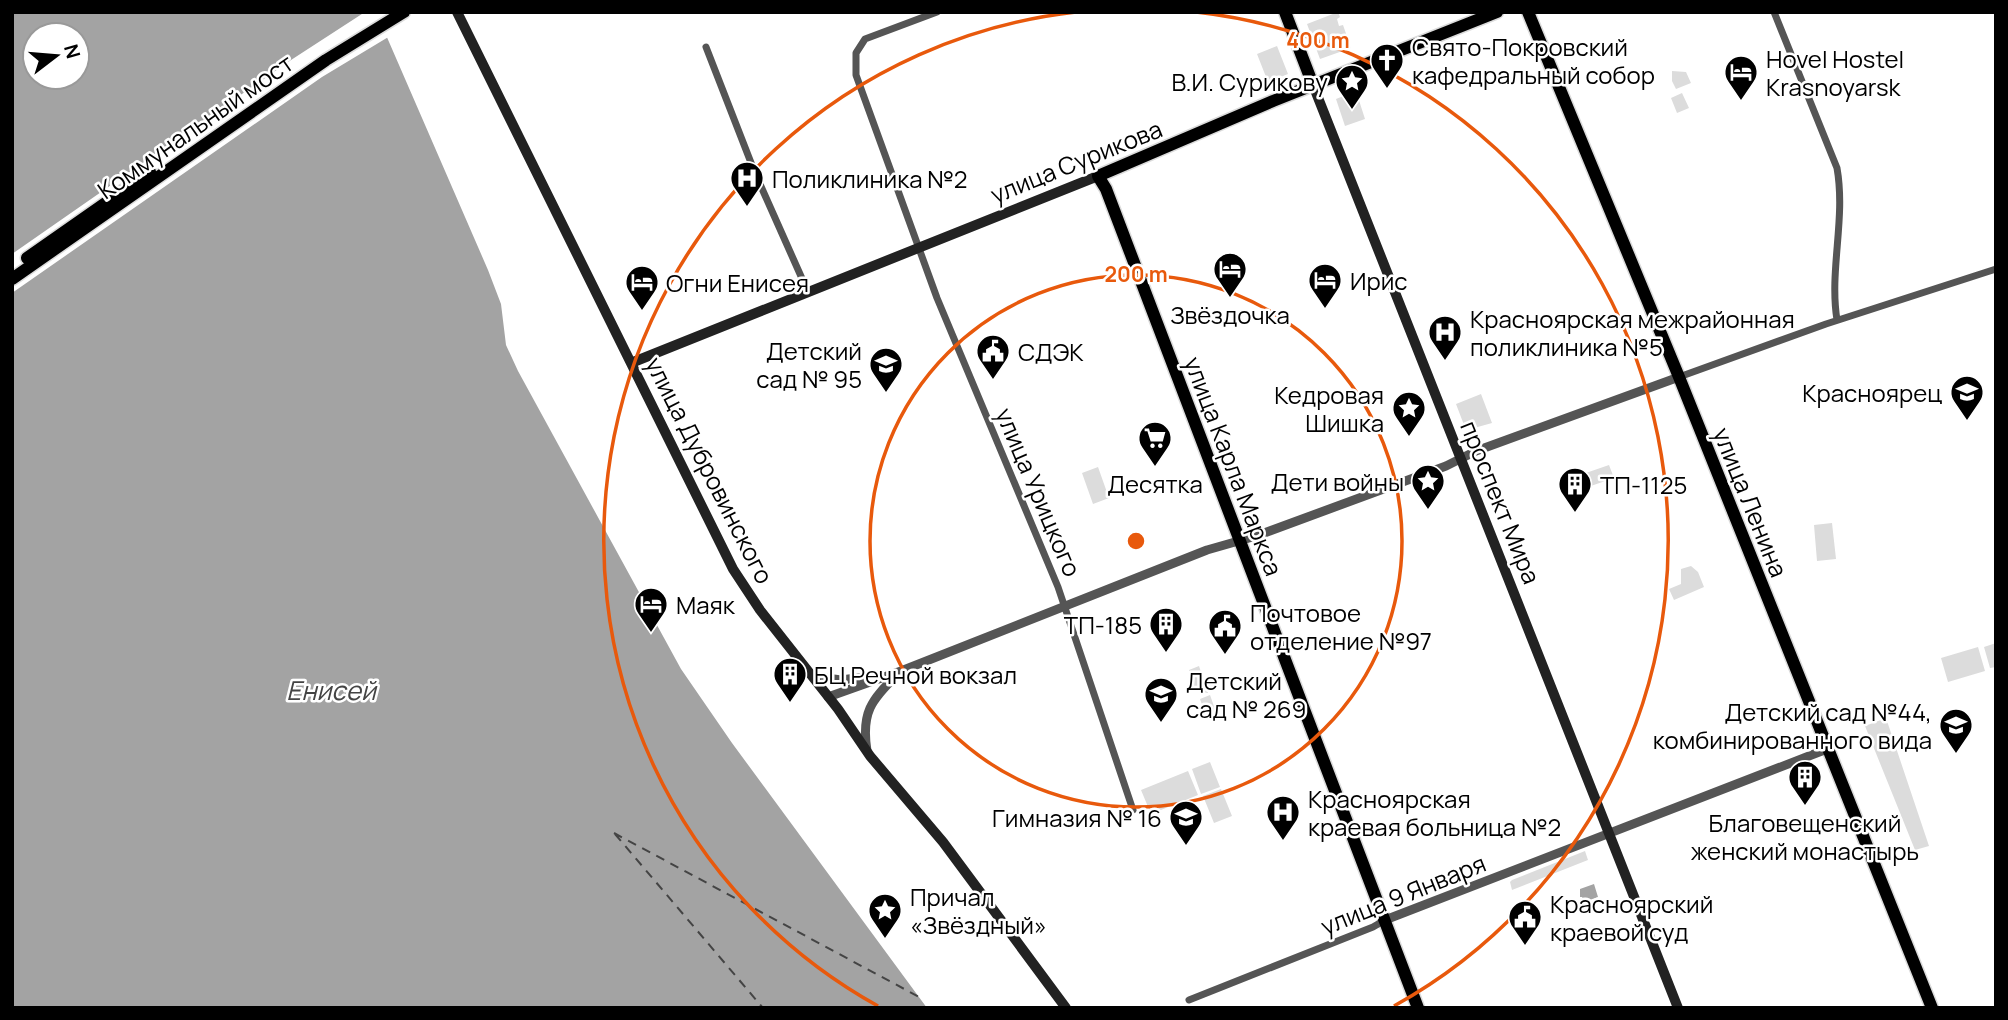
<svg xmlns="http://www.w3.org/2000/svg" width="2008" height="1020" font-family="Manrope,sans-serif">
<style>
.green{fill:#dcdcdc}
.water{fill:#a3a3a3;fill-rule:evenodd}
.pier{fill:#fff}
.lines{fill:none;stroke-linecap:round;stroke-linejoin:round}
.ferry{stroke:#444;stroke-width:2;stroke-dasharray:9 7;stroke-linecap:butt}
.primary-casing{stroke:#dbdbdb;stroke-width:15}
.trunk-casing{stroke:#dbdbdb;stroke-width:15}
.minor{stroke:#555;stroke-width:7}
.tertiary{stroke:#555;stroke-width:9}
.secondary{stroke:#222;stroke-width:10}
.primary{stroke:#000;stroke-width:12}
.trunk{stroke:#000;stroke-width:12}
.ring{fill:none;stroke:#e8590c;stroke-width:3.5}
.labels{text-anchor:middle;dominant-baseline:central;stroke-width:5;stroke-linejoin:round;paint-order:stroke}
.poi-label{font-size:24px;fill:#000;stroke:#fff;text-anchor:start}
.street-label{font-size:24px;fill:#000;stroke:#fff}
.water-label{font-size:26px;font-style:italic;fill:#444;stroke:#fff}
.centre{fill:#e8590c;stroke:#fff;stroke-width:3.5}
.ring-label{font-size:21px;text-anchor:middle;font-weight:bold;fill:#e8590c;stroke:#fff;stroke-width:5;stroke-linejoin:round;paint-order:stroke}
</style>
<rect width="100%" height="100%" fill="#fff"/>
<path class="green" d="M1338 12 1340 17 1337 19 1339 26 1343 25 1351 48 1320 59 1307 24Z
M1277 46 1288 74 1268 82 1257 54Z
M1672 71 1686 72 1691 83 1676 89 1672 81Z
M1356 91 1365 119 1345 126 1336 99Z
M1682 93 1689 108 1677 113 1671 98Z
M1481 394 1492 423 1474 428 1464 425 1456 404Z
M1609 465 1614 478 1585 488 1580 475Z
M1098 467 1109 498 1093 504 1082 473Z
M1832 523 1836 559 1817 561 1814 525Z
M1691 566 1698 572 1704 587 1674 600 1669 589 1681 584V569Z
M1996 643V667L1990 668 1984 647Z
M1978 647 1985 671 1948 682 1941 658Z
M1199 666 1208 693 1196 691 1189 670Z
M1210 695 1216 712 1206 716 1200 699Z
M1886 718 1929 846 1915 850 1865 726Z
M1210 762 1220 787 1201 794 1192 769Z
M1188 771 1198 795 1151 814 1141 790Z
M1221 789 1232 816 1214 823 1203 796Z
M1585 851 1588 860 1512 890 1510 882 1512 880Z"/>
<path class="water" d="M12 12H376L488 270 501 304 506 345 518 371 681 669 732 743 927 1008H12ZM35 35H77V77H35Z
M1594 884 1598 897 1584 902 1582 897H1580V889Z"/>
<path class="pier" d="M365 12H379L390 36 322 77 12 293V254L291 60Z"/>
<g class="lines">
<path class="ferry" d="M614 833 921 998
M615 834 763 1008"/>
<defs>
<path id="primary" d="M1285 12 1313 85
M1528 12 1679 377 1932 1008
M1418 1008C1314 735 1209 462 1106 189L1098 176 1273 101 1497 12"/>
<path id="trunk" d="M27 258 150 172
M12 279 326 60 404 12"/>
</defs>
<use href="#primary" class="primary-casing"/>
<use href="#trunk" class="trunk-casing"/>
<path class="minor" d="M937 12 865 39 856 53V75L937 298 1058 587 1133 810
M1774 12 1837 168C1846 219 1829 270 1837 320
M706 47 755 173 808 292
M1679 377 1826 324 1996 269
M1189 1000 1373 927 1385 920"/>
<path class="tertiary" d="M812 676 841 680 879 675
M828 697 901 671 1207 550 1256 536 1446 466 1476 451 1679 377
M867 751C861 713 871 700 897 675
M1385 920 1827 749"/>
<path class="secondary" d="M457 12 733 569 760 610 838 709 870 756 943 842 1066 1008
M1313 85 1678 1008
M631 363 1098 176"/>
<use href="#primary" class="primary"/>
<use href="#trunk" class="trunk"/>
</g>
<g class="ring">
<circle cx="1136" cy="541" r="266"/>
<path d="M878 1006A532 532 0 0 1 1076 12M1196 12A532 532 0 0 1 1394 1006"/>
</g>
<defs>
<symbol id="church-pin" viewBox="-11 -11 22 30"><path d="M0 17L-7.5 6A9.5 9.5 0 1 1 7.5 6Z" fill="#000" stroke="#fff"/><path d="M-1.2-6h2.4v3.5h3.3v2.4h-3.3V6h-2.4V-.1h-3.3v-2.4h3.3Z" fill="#fff"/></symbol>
<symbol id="hotel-pin" viewBox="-11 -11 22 30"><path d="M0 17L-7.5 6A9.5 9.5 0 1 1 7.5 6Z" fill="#000" stroke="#fff"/><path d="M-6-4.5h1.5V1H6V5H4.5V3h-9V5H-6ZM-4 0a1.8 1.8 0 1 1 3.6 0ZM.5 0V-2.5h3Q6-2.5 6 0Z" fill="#fff"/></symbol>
<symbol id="sight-pin" viewBox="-11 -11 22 30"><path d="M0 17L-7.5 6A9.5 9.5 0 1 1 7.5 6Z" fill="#000" stroke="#fff"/><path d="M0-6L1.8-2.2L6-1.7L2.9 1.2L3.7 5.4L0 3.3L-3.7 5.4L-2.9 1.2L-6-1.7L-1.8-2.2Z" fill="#fff"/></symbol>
<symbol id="hospital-pin" viewBox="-11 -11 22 30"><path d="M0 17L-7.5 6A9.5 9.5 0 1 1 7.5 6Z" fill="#000" stroke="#fff"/><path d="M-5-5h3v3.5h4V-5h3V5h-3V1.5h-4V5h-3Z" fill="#fff"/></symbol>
<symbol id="civic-pin" viewBox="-11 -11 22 30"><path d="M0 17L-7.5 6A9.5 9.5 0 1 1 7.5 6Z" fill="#000" stroke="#fff"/><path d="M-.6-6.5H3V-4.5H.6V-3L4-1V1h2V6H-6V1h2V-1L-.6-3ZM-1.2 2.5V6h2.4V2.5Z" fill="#fff"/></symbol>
<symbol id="school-pin" viewBox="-11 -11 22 30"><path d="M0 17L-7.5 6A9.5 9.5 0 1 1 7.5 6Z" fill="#000" stroke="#fff"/><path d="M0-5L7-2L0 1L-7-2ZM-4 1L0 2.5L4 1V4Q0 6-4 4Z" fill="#fff"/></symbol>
<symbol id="supermarket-pin" viewBox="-11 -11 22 30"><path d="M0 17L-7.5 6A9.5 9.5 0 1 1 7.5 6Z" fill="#000" stroke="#fff"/><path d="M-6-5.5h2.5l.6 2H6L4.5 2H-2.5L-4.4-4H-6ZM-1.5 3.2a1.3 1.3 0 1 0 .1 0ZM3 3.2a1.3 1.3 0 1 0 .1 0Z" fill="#fff"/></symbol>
<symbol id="building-pin" viewBox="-11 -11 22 30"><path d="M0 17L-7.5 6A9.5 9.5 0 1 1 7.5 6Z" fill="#000" stroke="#fff"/><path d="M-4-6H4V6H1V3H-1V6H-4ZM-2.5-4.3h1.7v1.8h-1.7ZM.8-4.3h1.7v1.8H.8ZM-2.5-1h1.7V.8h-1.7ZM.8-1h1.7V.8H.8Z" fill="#fff"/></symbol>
</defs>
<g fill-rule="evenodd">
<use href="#church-pin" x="1368" y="41" width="38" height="52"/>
<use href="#hotel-pin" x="1722" y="53" width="38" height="52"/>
<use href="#sight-pin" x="1333" y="62" width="38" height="52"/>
<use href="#hospital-pin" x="728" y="159" width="38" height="52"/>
<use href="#hotel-pin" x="1211" y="250" width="38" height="52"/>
<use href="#hotel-pin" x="1306" y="261" width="38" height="52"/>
<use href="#hotel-pin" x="623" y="263" width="38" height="52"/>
<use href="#hospital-pin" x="1426" y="313" width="38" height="52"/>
<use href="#civic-pin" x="974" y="332" width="38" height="52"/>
<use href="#school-pin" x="867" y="345" width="38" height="52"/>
<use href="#school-pin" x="1948" y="373" width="38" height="52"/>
<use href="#sight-pin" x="1390" y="389" width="38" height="52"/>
<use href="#supermarket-pin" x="1136" y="419" width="38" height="52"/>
<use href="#sight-pin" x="1409" y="462" width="38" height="52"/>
<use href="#building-pin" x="1556" y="465" width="38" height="52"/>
<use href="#hotel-pin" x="632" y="585" width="38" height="52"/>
<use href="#building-pin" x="1147" y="605" width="38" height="52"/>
<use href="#civic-pin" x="1206" y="607" width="38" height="52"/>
<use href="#building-pin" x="771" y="655" width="38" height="52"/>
<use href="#school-pin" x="1142" y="675" width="38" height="52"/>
<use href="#school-pin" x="1937" y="706" width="38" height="52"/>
<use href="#building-pin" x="1786" y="758" width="38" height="52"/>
<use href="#hospital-pin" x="1264" y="793" width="38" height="52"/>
<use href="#school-pin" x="1167" y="798" width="38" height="52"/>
<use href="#sight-pin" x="866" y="891" width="38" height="52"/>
<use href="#civic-pin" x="1506" y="898" width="38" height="52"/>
</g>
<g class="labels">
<g class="poi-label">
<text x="1412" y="46">Свято-Покровский<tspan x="1412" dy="28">кафедральный собор</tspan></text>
<text x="1766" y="58">Hovel Hostel<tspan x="1766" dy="28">Krasnoyarsk</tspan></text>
<text x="1328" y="81" text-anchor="end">В.И. Сурикову</text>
<text x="772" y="178">Поликлиника №2</text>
<text x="1350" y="280">Ирис</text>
<text x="666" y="282">Огни Енисея</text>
<text x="1230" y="314" text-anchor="middle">Звёздочка</text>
<text x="1470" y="318">Красноярская межрайонная<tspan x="1470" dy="28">поликлиника №5</tspan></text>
<text x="862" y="350" text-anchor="end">Детский<tspan x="862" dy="28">сад № 95</tspan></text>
<text x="1018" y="351">СДЭК</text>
<text x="1942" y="392" text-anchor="end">Красноярец</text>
<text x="1384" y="394" text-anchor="end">Кедровая<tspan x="1384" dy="28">Шишка</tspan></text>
<text x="1404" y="481" text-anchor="end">Дети войны</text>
<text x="1155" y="483" text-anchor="middle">Десятка</text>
<text x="1600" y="484">ТП-1125</text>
<text x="676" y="604">Маяк</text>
<text x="1250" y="612">Почтовое<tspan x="1250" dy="28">отделение №97</tspan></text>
<text x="1142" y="624" text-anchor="end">ТП-185</text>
<text x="814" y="674">БЦ Речной вокзал</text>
<text x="1186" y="680">Детский<tspan x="1186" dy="28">сад № 269</tspan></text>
<text x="1932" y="711" text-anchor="end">Детский сад №44,<tspan x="1932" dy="28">комбинированного вида</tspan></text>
<text x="1308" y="798">Красноярская<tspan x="1308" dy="28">краевая больница №2</tspan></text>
<text x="1162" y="817" text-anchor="end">Гимназия № 16</text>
<text x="1805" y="822" text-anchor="middle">Благовещенский<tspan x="1805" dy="28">женский монастырь</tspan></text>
<text x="910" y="896">Причал<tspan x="910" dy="28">«Звёздный»</tspan></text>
<text x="1550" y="903">Красноярский<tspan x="1550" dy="28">краевой суд</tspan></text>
</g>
<g class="street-label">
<text transform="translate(195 126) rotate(-35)">Коммунальный мост</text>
<text transform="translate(1076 161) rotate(-22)">улица Сурикова</text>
<text transform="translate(1234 466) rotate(69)">улица Карла Маркса</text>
<text transform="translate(710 470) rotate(63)">улица Дубровинского</text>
<text transform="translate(1039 492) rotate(67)">улица Урицкого</text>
<text transform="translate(1501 502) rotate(68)">проспект Мира</text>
<text transform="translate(1751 502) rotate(68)">улица Ленина</text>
<text transform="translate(1403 894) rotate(-22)">улица 9 Января</text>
</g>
<g class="water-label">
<text x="331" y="690">Енисей</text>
</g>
</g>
<circle cx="1136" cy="541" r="10" class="centre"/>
<g class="ring-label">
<text x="1318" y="48">400 m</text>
<text x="1136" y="282">200 m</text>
</g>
<rect width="2008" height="1020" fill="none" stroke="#000000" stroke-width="28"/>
<g transform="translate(56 56) rotate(74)"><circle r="33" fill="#ffffff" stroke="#999999" stroke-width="2"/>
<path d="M0-5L12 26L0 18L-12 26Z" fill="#000000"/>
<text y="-10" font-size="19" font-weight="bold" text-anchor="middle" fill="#000000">N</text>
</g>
</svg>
